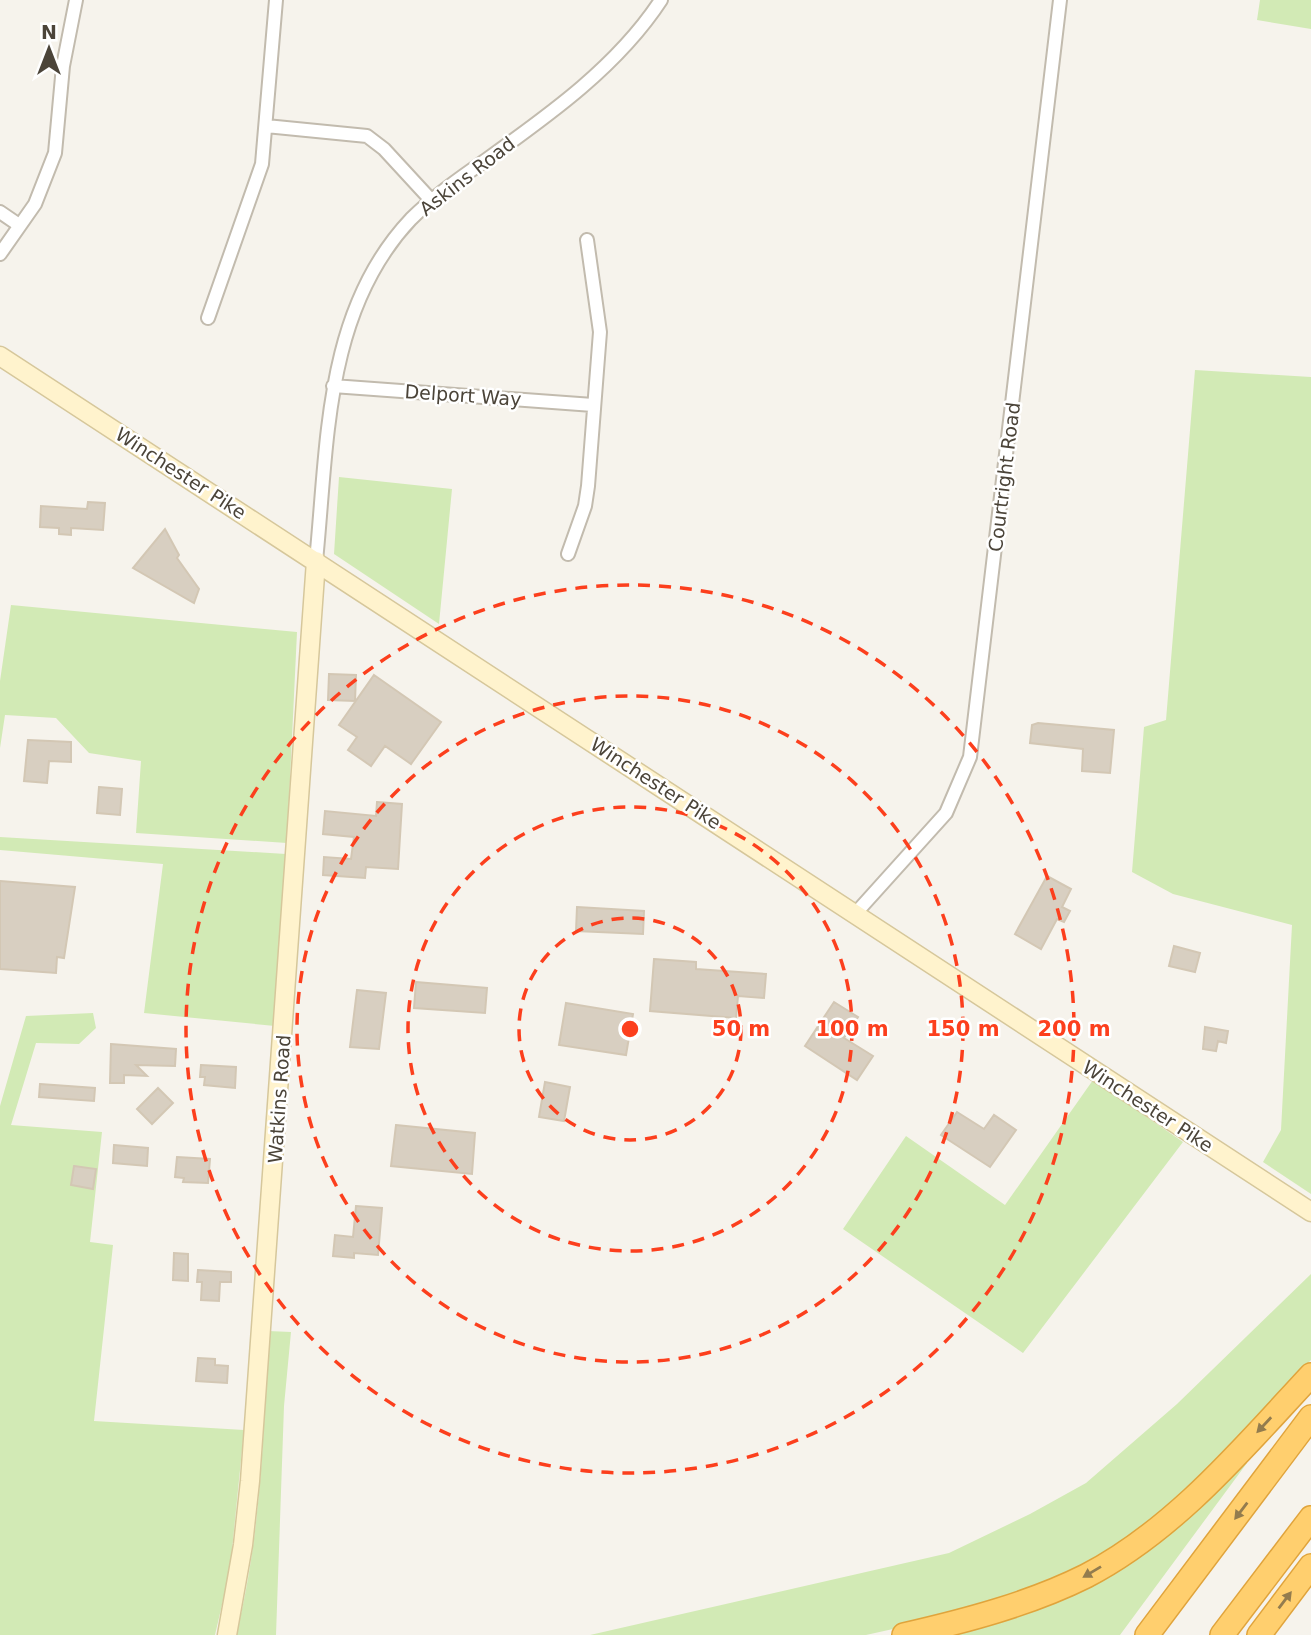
<svg xmlns="http://www.w3.org/2000/svg" width="1311" height="1635" font-family="'DejaVu Sans',sans-serif">
<style>
.green{fill:#d2eab5}
.building{fill:#d8cfc1;stroke:#d3c7b4;stroke-width:2}
.lines{fill:none;stroke-linecap:round;stroke-linejoin:round}
.street-casing{stroke:#c2bbae;stroke-width:16}
.secondary-casing{stroke:#d6c79b;stroke-width:21}
.highway-casing{stroke:#e0a43c;stroke-width:26}
.street{stroke:#fff;stroke-width:12}
.secondary{stroke:#fff3cd;stroke-width:18}
.highway{stroke:#ffcf6e;stroke-width:23}
.oneway{fill:#937c4e}
.ring{fill:none;stroke:#fc3f1d;stroke-width:3.5;stroke-dasharray:12 9}
.labels{text-anchor:middle;dominant-baseline:central;stroke-width:5;stroke-linejoin:round;paint-order:stroke}
.street-label{font-size:19px;fill:#4b4439;stroke:#fff}
.centre{fill:#fc3f1d;stroke:#fff;stroke-width:3.5}
.ring-label{font-size:21px;text-anchor:middle;font-weight:bold;fill:#fc3f1d;stroke:#fff;stroke-width:5;stroke-linejoin:round;paint-order:stroke}
</style>
<rect width="100%" height="100%" fill="#f6f3ec"/>
<path class="green" d="M1260 0H1311V29L1257 20Z
M1195 370 1311 377V1194L1263 1162 1281 1130 1292 925 1173 894 1132 872 1144 727 1166 720Z
M339 477 452 489 439 624 334 554Z
M11 605 297 632 287 843 136 833 141 761 89 753 56 718 5 715 0 748V681Z
M0 837 286 854 275 1026 144 1013 163 864 0 850Z
M93 1013 96 1028 79 1044 36 1043 11 1125 102 1132 90 1242 113 1245 94 1421 244 1430 230 1570 215 1635H0V1106L26 1016Z
M1093 1080 1183 1142 1023 1353 843 1229 906 1136 1005 1205Z
M1311 1274V1360L1177 1502 1129 1539 1079 1568 1020 1595 956 1615 866 1635H590L949 1553 1030 1514 1086 1483 1177 1404Z
M268 1331 291 1332 284 1406 276 1635H236C261 1537 264 1431 268 1331Z
M1241 1462 1247 1463 1120 1635H935L1063 1593Z"/>
<path class="building" d="M88 502 105 503 103 530 71 528V535L59 534V528L40 527 41 506 87 509Z
M165 529 179 555 177 558 199 589 194 603 133 568Z
M329 674 356 675 355 701 328 700Z
M374 675 441 722 411 764 385 746 371 766 348 750 357 737 339 725Z
M1038 723 1114 730 1110 773 1082 771 1083 749 1030 743 1032 725Z
M28 740 71 742V762L49 761 47 783 24 781Z
M99 787 122 789 120 815 97 813Z
M377 802 402 804 398 869 366 867 365 878 323 875 324 857 351 859 354 837 323 834 325 811 376 816Z
M1047 876 1071 889 1062 907 1070 911 1064 922 1057 919 1041 949 1015 934Z
M0 881 75 887 64 958 57 957 56 973 0 969Z
M577 907 644 911 643 934 576 931Z
M1174 946 1200 953 1195 972 1169 966Z
M654 959 696 962V969L766 974 764 998 738 996 736 1018 650 1011Z
M416 982 487 988 485 1013 414 1008Z
M357 990 386 993 379 1049 350 1047Z
M834 1002 858 1017 844 1038 873 1056 857 1080 805 1046Z
M566 1003 633 1014 626 1055 559 1045Z
M1205 1027 1228 1031 1226 1043 1218 1041 1216 1051 1203 1049Z
M111 1044 176 1049 175 1066 136 1065 147 1076 124 1075V1083H110Z
M201 1065 236 1067 235 1088 204 1085 205 1077H200Z
M545 1082 570 1087 564 1121 539 1117Z
M40 1084 95 1088 94 1101 39 1097Z
M158 1088 173 1103 152 1124 137 1109Z
M957 1112 984 1129 994 1115 1016 1130 990 1167 941 1135Z
M396 1125 475 1133 472 1174 391 1166Z
M114 1145 148 1148 147 1166 113 1163Z
M177 1157 210 1159 208 1183 183 1182 184 1178 175 1177Z
M74 1166 96 1169 93 1189 71 1185Z
M356 1206 382 1208 378 1255 354 1253V1258L333 1256 335 1235 353 1237Z
M174 1253 188 1254V1281L173 1280Z
M198 1270 231 1272V1282H220L219 1301 201 1300 202 1282H197Z
M198 1358 215 1359V1365L228 1366 227 1383 196 1381Z"/>
<g class="lines">
<defs>
<path id="street" d="M266 126 367 136 384 149 431 200
M0 212 19 225
M0 254 35 204 55 153 63 66 76 0
M208 318 262 164 276 0
M333 386 593 405
M568 554 585 506 588 486 600 332 587 240
M316 561C328 443 324 311 411 219 433 197 460 178 486 160 549 115 618 66 661 0
M855 914 946 813 970 757 1060 0"/>
<path id="secondary" d="M0 356 1311 1212
M227 1635 243 1545 250 1481 316 561"/>
<path id="highway" d="M904 1635C965 1621 1030 1604 1086 1576 1175 1530 1244 1447 1311 1375
M1147 1635 1311 1417
M1222 1635 1311 1518
M1259 1635 1311 1566"/>
</defs>
<use href="#street" class="street-casing"/>
<use href="#secondary" class="secondary-casing"/>
<use href="#highway" class="highway-casing"/>
<use href="#street" class="street"/>
<use href="#secondary" class="secondary"/>
<use href="#highway" class="highway"/>
</g>
<defs><path id="oneway-solid" d="M-6-.8H1V-3.2L6.5 0L1 3.2V.8H-6Z" transform="scale(1.75)"/></defs>
<g class="oneway">
<use href="#oneway-solid" transform="translate(1264 1425) rotate(133)"/>
<use href="#oneway-solid" transform="translate(1241 1511) rotate(127)"/>
<use href="#oneway-solid" transform="translate(1092 1572) rotate(149)"/>
<use href="#oneway-solid" transform="translate(1285 1600) rotate(-53)"/>
</g>
<g class="ring">
<circle cx="630" cy="1029" r="111"/>
<circle cx="630" cy="1029" r="222"/>
<circle cx="630" cy="1029" r="333"/>
<circle cx="630" cy="1029" r="444"/>
</g>
<g class="labels">
<g class="street-label">
<text transform="translate(467 176) rotate(-38)">Askins Road</text>
<text transform="translate(463 395) rotate(4)">Delport Way</text>
<text transform="translate(181 473) rotate(33)">Winchester Pike</text>
<text transform="translate(1004 477) rotate(-83)">Courtright Road</text>
<text transform="translate(656 783) rotate(33)">Winchester Pike</text>
<text transform="translate(279 1099) rotate(-86)">Watkins Road</text>
<text transform="translate(1148 1106) rotate(33)">Winchester Pike</text>
</g>
</g>
<circle cx="630" cy="1029" r="10" class="centre"/>
<g class="ring-label">
<text x="741" y="1036">50 m</text>
<text x="852" y="1036">100 m</text>
<text x="963" y="1036">150 m</text>
<text x="1074" y="1036">200 m</text>
</g>
<g transform="translate(49 49)" stroke="#ffffff" stroke-width="5" paint-order="stroke">
<path d="M0-5L12 26L0 18L-12 26Z" fill="#4b4439"/>
<text y="-10" font-size="19" font-weight="bold" text-anchor="middle" fill="#4b4439">N</text>
</g>
</svg>
